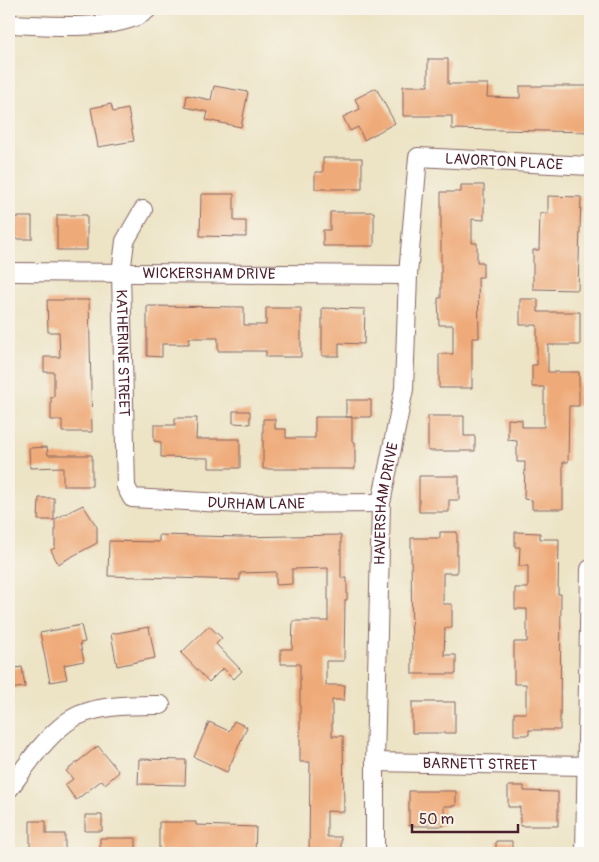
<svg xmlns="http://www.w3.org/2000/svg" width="599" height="862" font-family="Pangolin,sans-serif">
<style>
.building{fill:#efaa79}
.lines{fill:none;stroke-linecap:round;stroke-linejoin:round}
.minor-casing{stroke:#836461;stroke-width:20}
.minor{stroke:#fff;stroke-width:18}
.labels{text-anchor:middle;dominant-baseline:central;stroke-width:4.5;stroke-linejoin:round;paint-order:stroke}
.street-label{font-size:15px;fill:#4a1f2b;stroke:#f7f3e8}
</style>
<rect width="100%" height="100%" fill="#f7f3e8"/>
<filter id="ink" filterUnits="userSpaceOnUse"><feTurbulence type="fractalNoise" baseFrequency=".02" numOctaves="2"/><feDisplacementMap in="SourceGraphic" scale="10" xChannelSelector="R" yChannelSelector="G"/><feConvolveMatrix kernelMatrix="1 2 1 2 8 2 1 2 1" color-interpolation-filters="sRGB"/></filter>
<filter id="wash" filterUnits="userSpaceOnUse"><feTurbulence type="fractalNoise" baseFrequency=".0096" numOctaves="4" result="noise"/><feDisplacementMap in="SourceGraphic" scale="20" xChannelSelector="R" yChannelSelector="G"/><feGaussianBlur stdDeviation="1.12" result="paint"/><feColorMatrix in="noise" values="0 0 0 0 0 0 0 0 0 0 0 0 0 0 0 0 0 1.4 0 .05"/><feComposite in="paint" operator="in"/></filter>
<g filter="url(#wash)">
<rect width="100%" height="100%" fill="#ede4c6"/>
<g id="blocks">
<path class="building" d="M428 59H448V84H488L487 97 520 98V86H590V132L452 129V116H403V86H428Z
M214 86 248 92 241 127 206 120 208 112 185 107 187 95 211 100Z
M376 88 395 123 364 140 358 127 350 131 343 117 360 109 355 99Z
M111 104 113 112 128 109 134 141 98 147 91 108Z
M323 158H362V189H315V172H323Z
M461 185H484V220L472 219V243H477V262H483V277H478L479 338H472V388H439V354H453V325H439L438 298H441V192H461Z
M201 194H234V221H246V237L200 236Z
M548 196 581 197 578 290 533 289V250H539L540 213 548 214Z
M330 212H374V246H323V230H330Z
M57 215H87V250H57Z
M13 217H32V239H13Z
M520 299H538V312H580V345H548V372H579V406H569L568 462H563V509H532V500L524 499 525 462H517V441L508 440V419L522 420V427H544V387H532V365H537V325H520Z
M47 300H89L92 432H62V420H51V397H54V372H44V357H60L59 332H48Z
M147 306 244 307V325H266V308H301V357H266V351H218V338H189V344H162V357L147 356Z
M322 308 365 309 364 344 339 343V356H322Z
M346 400H371V417H346Z
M233 411H250V424L233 423Z
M428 416H464V436H475V451H428Z
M315 417H352V442H355V469H263V419H275V429H286V438H315Z
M175 418H197L196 439H240V468H209V458L161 457V442L154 441V425H175Z
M47 447 48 455H92V486H63V467L30 468 29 448Z
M419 476H459V500H449V512H419Z
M39 498H54V520H38Z
M83 505 97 527V543L58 564 51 550 55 548V519Z
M440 532H457V573H443V604H452V628H445L444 655H456V674H412L411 538H440Z
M515 532 540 533V539H559L558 594H561L560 730H529V735H514V713H526V684H514V642H527V609H515V588H528V566H519L520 547H515Z
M159 535 240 537 341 535V578H347V600H345L344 661H326V685H345L344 700H332V736H343L344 812 327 811V837H341V853H309L310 762H300V664H281V649H292L293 621H328V568L292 569V584L276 585V572L240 573V580L108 576 109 541 159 542Z
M81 625 85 642 80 643 84 661 64 665 67 679 50 682 40 633Z
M209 626 222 638 216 644 242 671 234 679 223 668 209 682 181 653Z
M149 627 155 658 117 666 111 634Z
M22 667 25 687 9 689V669Z
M412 702H455V733H412Z
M234 721 247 727 227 772 194 757 209 722 229 731Z
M98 746 119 772 105 784 102 780 76 800 65 785 73 779 66 771Z
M139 759 186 760 185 785 138 784Z
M508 786H524V791L558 792V826H520V807H508Z
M409 791H456V806H444V826H409Z
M85 815H102V831H85Z
M30 821H46V834H65V853H30Z
M159 822H196V825L256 827 255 853 159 851Z
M100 838H136V853H100Z
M496 841H512V853H496Z"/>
</g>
</g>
<g filter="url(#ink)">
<use href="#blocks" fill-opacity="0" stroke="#836461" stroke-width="1"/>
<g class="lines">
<defs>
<g id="minor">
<path d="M9 24C45 25 121 33 148 9"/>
<path id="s1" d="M143 210 125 241 121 273 126 487 132 498 241 504 381 503"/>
<path id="s2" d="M9 272 408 275"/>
<path id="s3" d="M375 762 586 766"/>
<path d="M9 789C26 766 44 739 67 722 91 704 133 705 161 705"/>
<path id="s4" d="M375 853V762L381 503 404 389 408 275 418 157 590 166"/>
<path d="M585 853 590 569"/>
</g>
</defs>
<use href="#minor" class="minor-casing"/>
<use href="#minor" class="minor"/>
</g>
</g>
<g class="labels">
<g class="street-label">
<text stroke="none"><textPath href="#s4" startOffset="785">LAVORTON PLACE</textPath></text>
<text stroke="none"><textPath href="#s2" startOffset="200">WICKERSHAM DRIVE</textPath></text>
<text stroke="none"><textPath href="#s1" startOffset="148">KATHERINE STREET</textPath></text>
<text stroke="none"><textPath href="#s1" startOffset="419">DURHAM LANE</textPath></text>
<text stroke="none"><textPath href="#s4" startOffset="350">HAVERSHAM DRIVE</textPath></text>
<text stroke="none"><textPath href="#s3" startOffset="105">BARNETT STREET</textPath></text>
</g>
</g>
<rect width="599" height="862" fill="none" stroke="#f7f3e8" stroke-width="30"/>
<path d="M412 824v8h106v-8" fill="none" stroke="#4a1f2b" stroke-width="2.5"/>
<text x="419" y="824" font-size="15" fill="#4a1f2b" stroke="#f7f3e8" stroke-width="4" paint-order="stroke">50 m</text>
</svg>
